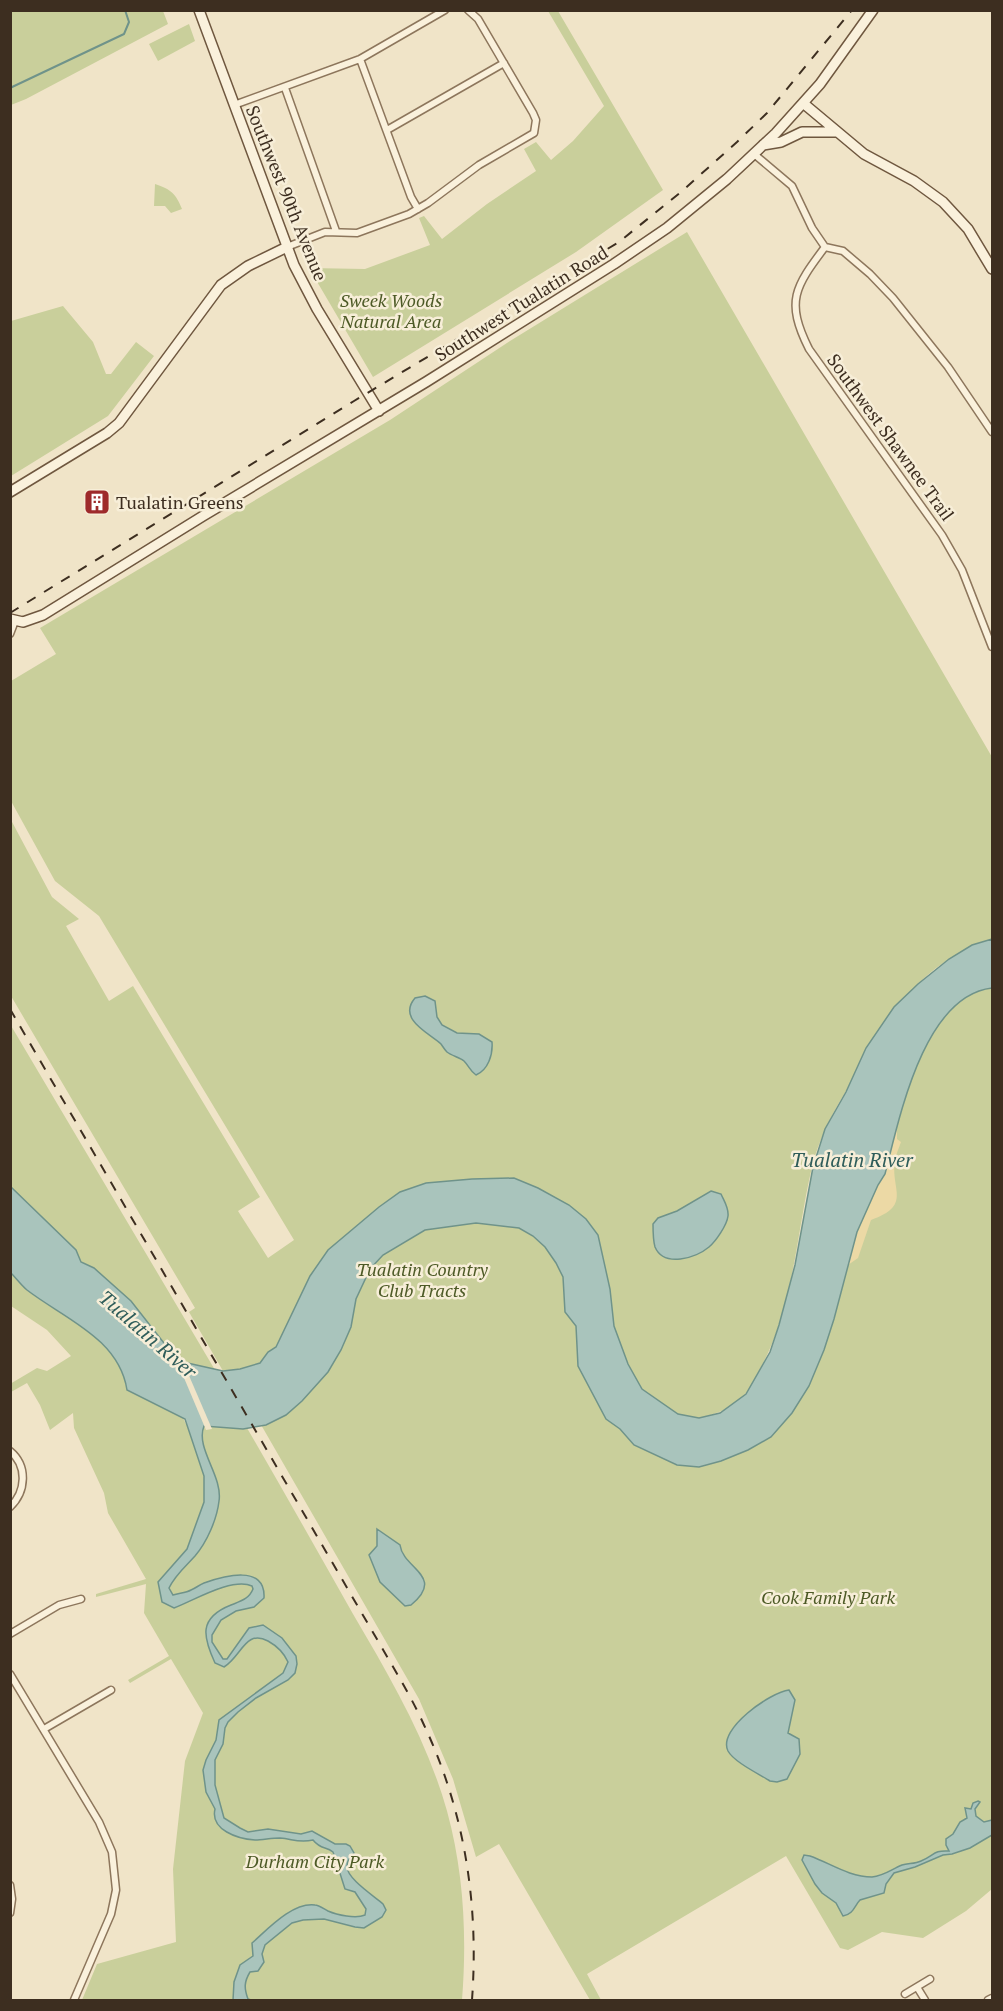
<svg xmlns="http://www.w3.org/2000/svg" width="1003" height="2011" font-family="'PT Serif',serif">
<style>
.green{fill:#c9cf9b}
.sand{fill:#ecd9a5}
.water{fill:#a9c4bc;stroke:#6f938a;stroke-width:1.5}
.pier{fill:#f0e4c8}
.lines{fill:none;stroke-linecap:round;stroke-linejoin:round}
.stream{stroke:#6f938a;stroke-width:2}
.street-casing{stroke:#8d765c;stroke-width:9}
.secondary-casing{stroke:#6f573f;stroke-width:12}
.street{stroke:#faf1dc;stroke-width:6}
.secondary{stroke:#faf1dc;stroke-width:9}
.rail{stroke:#3d2e20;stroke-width:2;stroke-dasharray:10 10;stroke-linecap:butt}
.labels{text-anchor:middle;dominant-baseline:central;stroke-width:5;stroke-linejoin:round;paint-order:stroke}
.street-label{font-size:18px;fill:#3d2e20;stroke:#f7eed8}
.park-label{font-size:18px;font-style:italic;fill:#4d5a26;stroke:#f7eed8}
.poi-label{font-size:18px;fill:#3d2e20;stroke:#f7eed8;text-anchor:start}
.water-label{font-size:20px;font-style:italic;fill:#2f5d5a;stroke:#f7eed8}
</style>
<rect width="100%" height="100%" fill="#f0e4c8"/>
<path class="green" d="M11 10 163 11 168 24 26 99 11 105Z
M548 11H558L663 190 576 252 373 377 309 268 365 269 430 245 419 218 424 216 442 239 487 204 536 171 524 149 536 142 551 160 573 141 604 106Z
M189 24 195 41 158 61 149 44Z
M155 184C171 189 176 194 182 209L171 213 165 206H154Z
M687 232 992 757V939C965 948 940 962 919 983 907 995 898 1014 888 1028 859 1072 825 1115 812 1167 796 1235 794 1307 760 1369 755 1377 752 1387 746 1393 735 1408 716 1414 699 1418L677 1465 699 1467 721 1461 748 1450 771 1437 834 1319 857 1232 878 1185 885 1174C899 1120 923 996 992 988V1889L966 1911 923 1938 882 1932 848 1950 840 1948 786 1856 587 1974 601 2000H590L499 1844 476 1857 453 1779 419 1699 260 1423 351 1327 356 1299 370 1269 383 1255 400 1243 425 1230 476 1223 519 1228 533 1236 545 1247 535 1229 476 1220 424 1228 313 1272 276 1347C269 1351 264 1360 258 1364 247 1369 234 1370 223 1371L189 1312 195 1308 11 996V820L52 897 79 919 66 926 109 1001 133 986 260 1197 238 1211 268 1258 294 1240 99 916 55 881 11 801V681L56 654 40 628 390 420 510 341Z
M63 306 93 342 106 374H111L136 342 154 356 108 416 11 476V321Z
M10 1024 215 1370 183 1362 171 1352 131 1301 94 1268 81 1262 76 1250 11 1187Z
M11 1273C16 1278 21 1285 27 1290 63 1318 119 1338 127 1389 133 1393 140 1395 146 1398 158 1404 169 1412 182 1416L186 1424 247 1428C283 1490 318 1552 353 1614 390 1677 427 1740 447 1811 464 1873 467 1937 462 2000H82L97 1964 176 1942 173 1869 185 1761 203 1713 171 1659 130 1683 128 1680 169 1656 144 1613 146 1584 96 1597V1594L146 1579 108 1513 104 1493 74 1428 73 1413 50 1430 40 1405 27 1383 11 1392 10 1384 37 1368 47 1371 71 1356 47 1330 11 1306Z"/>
<path class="sand" d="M897 1128V1139L901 1142C899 1148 896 1154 895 1160 890 1190 913 1205 871 1220L858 1258 848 1265 857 1232 878 1185 885 1174Z"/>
<path class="water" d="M992 939V988C923 996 899 1120 885 1174L878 1185 857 1232 834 1319 824 1350 809 1386 792 1413 771 1437 748 1450 721 1461 699 1467 677 1465 634 1445 620 1429 606 1419 578 1366 576 1326 565 1312 563 1277 556 1263 545 1247 533 1236 519 1228 476 1223 425 1230 383 1255 370 1269 356 1299 351 1327 341 1350 328 1372 302 1401 286 1415 266 1425 243 1429 204 1426C195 1448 223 1476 219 1501 217 1519 207 1542 195 1556 186 1566 175 1575 169 1588L173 1595C179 1593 186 1593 191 1590 196 1588 199 1585 204 1583 224 1576 266 1564 264 1598L254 1607 236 1611 221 1620 212 1635V1642L223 1659H227L249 1628 263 1625 282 1638 296 1656 297 1664 295 1673 288 1680 256 1698 238 1712 228 1722 225 1728 223 1744 215 1760V1785L224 1818 240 1828 248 1832 268 1829 301 1834 312 1831 335 1844H346L350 1846 354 1853C351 1857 347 1860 347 1866 346 1878 374 1896 383 1904L386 1910 382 1917 364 1928 355 1927 324 1919 303 1920 292 1923 265 1945 262 1954 264 1962 258 1971 250 1972C244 1982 244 1988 248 1999L251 2000H233L234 1982 240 1965 253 1956 252 1943C267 1930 292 1902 315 1905 319 1905 324 1909 328 1911 337 1915 356 1919 365 1915L366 1909 355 1892 345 1889C343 1883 334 1854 333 1852 326 1846 321 1850 313 1840 298 1843 293 1839 280 1838 271 1838 263 1840 255 1840 238 1839 210 1830 215 1809L206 1792 203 1770 206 1760 216 1740 219 1720 283 1673 288 1662C284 1653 277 1646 268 1641 245 1629 242 1656 224 1667L215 1663C203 1637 198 1618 231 1605 241 1601 249 1599 253 1589L252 1586C232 1577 193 1601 174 1608L162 1602 158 1582 187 1549 204 1502V1476L185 1419 127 1390C119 1338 63 1318 27 1290 21 1285 16 1278 11 1273V1187L76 1250 81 1262 94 1268 131 1301 171 1352 183 1362 223 1371 240 1369 260 1363 268 1352 276 1347 310 1276 328 1250 379 1207 400 1192 426 1183 472 1179 514 1178 538 1188 569 1205 586 1219 598 1235 610 1289 614 1326 628 1364 642 1389 678 1414 699 1418 720 1413 746 1394 770 1352 779 1325 795 1265 813 1167 825 1129 846 1092 866 1048 894 1007 918 984 949 959 972 945Z
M425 996 435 1001 437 1017 442 1025 457 1033 479 1034 492 1042C493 1055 488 1070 476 1075 470 1071 469 1066 464 1061 459 1057 452 1056 447 1052 445 1050 443 1047 441 1044 429 1033 397 1019 415 998Z
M711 1191 721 1194C724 1201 729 1208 728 1216 727 1225 716 1241 709 1247 696 1258 664 1268 655 1247 653 1240 653 1232 653 1224L658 1218 677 1211Z
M377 1529 400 1545C403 1569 446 1576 411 1605L405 1606 380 1582 369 1555 377 1546Z
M789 1690 795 1700 788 1733 799 1739 800 1754 787 1779 777 1782 770 1781C759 1774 734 1762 728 1751 717 1729 771 1692 789 1690Z
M978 1801 980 1802 975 1809 976 1816 984 1822 992 1820V1835L970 1848 952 1854 943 1855 915 1867 894 1873 886 1884 884 1893 860 1900C854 1906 854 1914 843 1916L836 1903 822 1893 815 1884 802 1860 804 1855 810 1856C830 1863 849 1877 872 1877 884 1876 892 1869 902 1865 908 1863 915 1864 921 1861 935 1855 933 1850 949 1851L946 1845V1839L953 1834 960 1822 967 1818 965 1808 971 1809 973 1803Z"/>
<path class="pier" d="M171 1347 181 1357 212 1429 206 1430Z"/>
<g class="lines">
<path class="stream" d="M10 88 124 34 129 22 125 10"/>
<defs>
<path id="street" d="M360 59 411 197 418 209
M285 88 336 231
M234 105 360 59 445 10
M387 130 504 63
M754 154 792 186 812 228 825 247 843 251 870 274 893 298 948 367 992 432
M287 247 325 232 357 233 409 214 428 203 479 165 534 133 536 120 533 113 478 19 468 10
M825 247C795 287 785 301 809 349L942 535 962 570 992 647
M10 634 15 621
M10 1451C28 1466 26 1492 10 1507
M10 1634 59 1605 81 1599
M10 1674 99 1822 112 1852 116 1890 111 1914 74 2000
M44 1729 111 1690
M10 1885 12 1899 10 1913
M917 1987 925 2000
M905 1994 930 1979
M988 2000 992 1998"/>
<path id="secondary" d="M199 10 294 265 317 309 379 411
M803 103 864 154 914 181 943 202 968 229 992 269
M763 145 781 142 802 132H835
M10 492 107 433 119 423 221 285 248 266 287 247
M10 619 23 622 43 615 203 516 426 382 614 264 667 228 727 179 776 133 820 84 873 10"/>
</defs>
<use href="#street" class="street-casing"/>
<use href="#secondary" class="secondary-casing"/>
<use href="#street" class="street"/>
<use href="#secondary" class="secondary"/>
<path class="rail" d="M10 613 354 401 619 242 681 192 737 142 767 113 852 10
M10 1009 378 1641C394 1669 411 1696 424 1725 465 1812 479 1905 472 2000"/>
</g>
<defs>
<symbol id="building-square" viewBox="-11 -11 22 22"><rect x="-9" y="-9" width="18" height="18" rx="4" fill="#9e2a2b" stroke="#f7eed8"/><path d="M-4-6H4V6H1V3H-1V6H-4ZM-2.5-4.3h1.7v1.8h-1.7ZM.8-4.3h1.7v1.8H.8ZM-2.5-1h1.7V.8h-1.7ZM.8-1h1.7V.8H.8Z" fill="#fff"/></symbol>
</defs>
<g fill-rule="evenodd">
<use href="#building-square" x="82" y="487" width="30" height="30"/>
</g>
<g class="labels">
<g class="street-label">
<text transform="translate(287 193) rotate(68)">Southwest 90th Avenue</text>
<text transform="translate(521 303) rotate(-32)">Southwest Tualatin Road</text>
<text transform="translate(891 437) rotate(54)">Southwest Shawnee Trail</text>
</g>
<g class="park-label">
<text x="391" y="300">Sweek Woods<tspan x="391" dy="21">Natural Area</tspan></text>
<text x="422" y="1269">Tualatin Country<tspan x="422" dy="21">Club Tracts</tspan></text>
<text x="828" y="1597">Cook Family Park</text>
<text x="315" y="1861">Durham City Park</text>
</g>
<g class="poi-label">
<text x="116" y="502">Tualatin Greens</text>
</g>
<g class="water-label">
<text x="852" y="1159">Tualatin River</text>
<text transform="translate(148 1334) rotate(41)">Tualatin River</text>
</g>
</g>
<rect width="1003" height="2011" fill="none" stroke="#3d2e20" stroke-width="24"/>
</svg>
